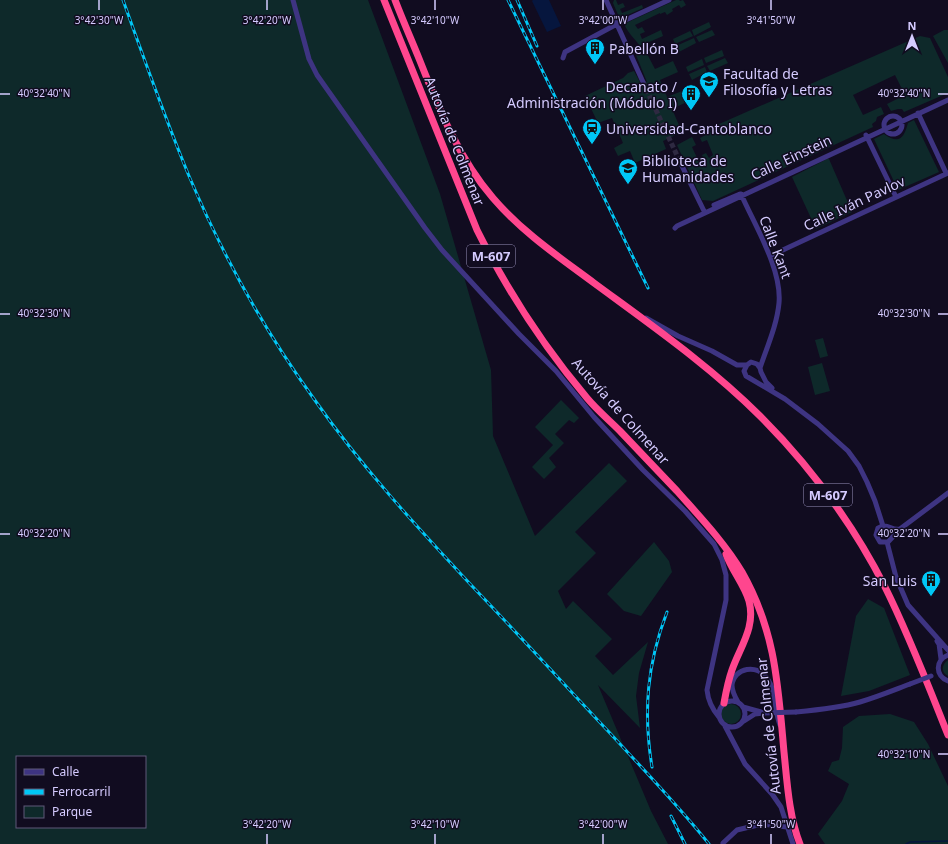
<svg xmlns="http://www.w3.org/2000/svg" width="948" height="844" font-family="'Noto Sans',sans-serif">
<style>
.green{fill:#0e292a;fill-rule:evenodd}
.water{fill:#06163e}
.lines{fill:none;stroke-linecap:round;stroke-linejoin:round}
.stream{stroke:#06163e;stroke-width:1.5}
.minor-tunnel{stroke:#2e2941;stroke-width:5;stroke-dasharray:5 2.5;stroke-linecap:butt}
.minor{stroke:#3e3482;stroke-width:5}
.highway{stroke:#ff468e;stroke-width:7}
.rail-casing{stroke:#00c7f6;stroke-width:3}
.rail{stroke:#110c20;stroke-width:1.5;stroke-dasharray:4.5;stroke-linecap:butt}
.minor-bridge{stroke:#3e3482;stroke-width:5}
.ticks{fill:none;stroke:#d5cbff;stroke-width:1.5}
.labels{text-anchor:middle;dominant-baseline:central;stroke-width:3;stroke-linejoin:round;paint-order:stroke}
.shield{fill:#110c20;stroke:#9a92bc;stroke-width:1}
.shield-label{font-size:13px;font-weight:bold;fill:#d5cbff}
.poi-label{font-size:14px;fill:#d5cbff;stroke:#110c20;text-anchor:start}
.street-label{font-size:14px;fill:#d5cbff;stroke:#110c20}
.ticks-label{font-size:10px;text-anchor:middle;fill:#d5cbff;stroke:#110c20;stroke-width:3;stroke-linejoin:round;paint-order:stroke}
</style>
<rect width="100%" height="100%" fill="#110c20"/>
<path class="green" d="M0 0H368L440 194 491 370 493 436 535 536 609 463 627 481 575 532 596 553 558 591 566 609 573 601 612 639 595 656 613 675 648 642 639 673 636 696 640 728 598 685 651 811 668 844H0ZM17 757H145V827H17Z
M614 0H616L618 5 623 3 625 7 620 9 622 13 642 5 643 8 623 17H619L613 3Z
M676 0H679L680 1 683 0 686 5 681 8 679 5 672 9 673 11 667 15 665 12 660 14V13L635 25 638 29 642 27 645 32 640 34 642 39 661 30 663 36 640 46C635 39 629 34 625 26L626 23Z
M709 22 711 27 694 36 692 30Z
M712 30 715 35 699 42 696 37Z
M944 30H948V63L933 36Z
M690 31 693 36 675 44 673 39Z
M920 36 930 38 948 77V93L904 112 902 109H898L891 111 887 104 905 95 895 75 853 95 863 115 881 107 884 114 877 117 876 121 872 124 873 127 713 201 702 200 677 145 692 137 696 145 692 147 699 162 704 160 702 155 706 153 709 158 713 155 707 140 702 142 700 138 711 132 710 128Z
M694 38 696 43 679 52 676 46Z
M645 50 655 69 673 61 678 72 660 80 667 97 687 89 691 100 672 109 682 132 663 141 666 149 635 163 630 151 618 156 614 148 623 143 612 118 598 123 585 96 623 78 628 73 634 71 641 84 647 82 636 55Z
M722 50 724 56 706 63 704 58Z
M725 58 728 63 710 71 707 66Z
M702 59 704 65 688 72 686 67Z
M705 67 707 72 692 80 689 74Z
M914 120 939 172 898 190 874 139 884 134C899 145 904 138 908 123Z
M827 159H829L852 212 816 229 792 177Z
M823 338 828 356 820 358 815 340Z
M822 363 830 391 815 395 808 367Z
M561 400 579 418 574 423 569 420 555 434 564 443 549 458 556 467 544 479 532 467 553 445 535 427Z
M654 542 669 561 672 572 641 616 624 611 607 594Z
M868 599 884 608 910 675 869 691 841 696 856 616Z
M948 660V676C941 672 941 665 948 660Z
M721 714a10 10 0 1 1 20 0a10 10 0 1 1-20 0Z
M890 714 914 722 928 744 948 786V844H825L818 834 842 801 849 784 828 771 832 762 839 760 842 748 843 727 859 716Z"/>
<path class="water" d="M533 0H549L561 26 547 32 532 1Z"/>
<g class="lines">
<path class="stream" d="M906 844 910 842 948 841"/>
<path class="minor-tunnel" d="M643 82 681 164"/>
<path class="minor" d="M293 0 309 59 317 75 425 228 442 250 519 334 556 371 594 417 643 470 685 511 714 544 722 560 726 575V600L707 690C708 700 712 709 719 717
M606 0 643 82
M563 58 565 52 617 24 669 0
M918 113 946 173
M884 125a9 9 0 1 1 18 0a9 9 0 1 1-18 0Z
M866 135 896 197
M681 164 705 213
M741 194C755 226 782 269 779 303 777 325 767 347 760 368
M714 205 740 194
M675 228 677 226 948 100
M770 256 948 173
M646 318 678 336 712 351 737 365H747L751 362 757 364 760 368 761 372 766 382 772 388
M747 365 744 371 746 376 785 399 818 424 848 451 859 466 867 482 875 501 883 526
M900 529C891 531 887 522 878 528L876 535 880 542H888L900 529 948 493
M887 542 896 577 908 605 948 650
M937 641 939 644 941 659
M948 655C935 660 935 676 948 681
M719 714a13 13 0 1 1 26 0a13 13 0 1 1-26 0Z
M738 702C735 697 732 692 732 685 734 667 758 664 767 678 777 692 774 710 780 725
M743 707 761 712
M796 712C818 710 839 708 860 702 877 697 894 690 910 684
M744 721 755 714 764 713
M725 726 745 764 772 794 781 807 793 844
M723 843 737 830 762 824 787 827"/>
<path class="highway" d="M384 0 477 230C507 290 544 347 587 398 597 410 609 420 620 431 639 451 658 471 677 491 700 517 724 542 742 572 776 632 778 686 784 752 787 781 789 817 800 844
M395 0C403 21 412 41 420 61 439 109 459 159 493 198 522 232 559 257 594 283 651 325 710 366 760 416 810 466 853 524 885 587 909 635 928 685 948 735
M724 703C726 692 728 681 732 670 740 647 756 627 749 601 744 584 732 571 726 554"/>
<defs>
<path id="rail" d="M123 0C144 59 165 118 189 176 222 254 264 330 314 399 361 466 416 526 472 586 518 634 563 683 608 731 642 768 677 804 709 844
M508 0 648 288
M517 0 537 46
M652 767C643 712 647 664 667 612
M671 816 685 844"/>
</defs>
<use href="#rail" class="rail-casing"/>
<use href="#rail" class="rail"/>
<path class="minor-bridge" d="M910 684 931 676
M764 713 796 712"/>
</g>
<path class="ticks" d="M99 0V10M267 0V10M435 0V10M603 0V10M771 0V10M0 94H10M938 94H948M0 314H10M938 314H948M0 534H10M938 534H948M938 754H948M267 834V844M435 834V844M603 834V844M771 834V844"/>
<defs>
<symbol id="building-pin" viewBox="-11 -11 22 30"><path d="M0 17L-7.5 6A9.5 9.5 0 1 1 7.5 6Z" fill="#00c7f6" stroke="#110c20"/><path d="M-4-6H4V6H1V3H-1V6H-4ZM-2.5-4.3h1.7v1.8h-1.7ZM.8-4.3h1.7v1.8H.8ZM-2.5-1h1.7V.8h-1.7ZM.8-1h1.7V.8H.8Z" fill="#111"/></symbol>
<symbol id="university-pin" viewBox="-11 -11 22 30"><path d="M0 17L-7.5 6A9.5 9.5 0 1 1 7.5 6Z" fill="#00c7f6" stroke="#110c20"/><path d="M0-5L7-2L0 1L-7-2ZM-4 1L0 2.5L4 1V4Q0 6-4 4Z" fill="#111"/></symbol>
<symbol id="station-pin" viewBox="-11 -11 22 30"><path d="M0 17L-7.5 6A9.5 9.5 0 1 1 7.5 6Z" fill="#00c7f6" stroke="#110c20"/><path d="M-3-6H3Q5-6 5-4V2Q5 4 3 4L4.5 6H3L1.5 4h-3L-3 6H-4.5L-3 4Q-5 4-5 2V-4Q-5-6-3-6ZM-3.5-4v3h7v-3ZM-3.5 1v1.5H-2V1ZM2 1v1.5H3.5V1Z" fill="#111"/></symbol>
</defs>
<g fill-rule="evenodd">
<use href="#building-pin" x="584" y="37" width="22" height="30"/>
<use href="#university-pin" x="698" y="70" width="22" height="30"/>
<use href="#building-pin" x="680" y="83" width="22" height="30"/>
<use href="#station-pin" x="581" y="117" width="22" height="30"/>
<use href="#university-pin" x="617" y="157" width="22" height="30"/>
<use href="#building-pin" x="920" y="569" width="22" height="30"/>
</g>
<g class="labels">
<g class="shield">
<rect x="467" y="245" width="48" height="22" rx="3"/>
<rect x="804" y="484" width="48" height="22" rx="3"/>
</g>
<g class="shield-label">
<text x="491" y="256">M-607</text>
<text x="828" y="495">M-607</text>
</g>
<g class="poi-label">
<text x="609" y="48">Pabellón B</text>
<text x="723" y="73">Facultad de<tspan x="723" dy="16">Filosofía y Letras</tspan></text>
<text x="677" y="86" text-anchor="end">Decanato /<tspan x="677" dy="16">Administración (Módulo I)</tspan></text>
<text x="606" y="128">Universidad-Cantoblanco</text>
<text x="642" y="160">Biblioteca de<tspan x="642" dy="16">Humanidades</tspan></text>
<text x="917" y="580" text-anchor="end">San Luis</text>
</g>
<g class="street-label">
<text transform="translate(455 141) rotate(68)">Autovía de Colmenar</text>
<text transform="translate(791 157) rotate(-25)">Calle Einstein</text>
<text transform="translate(854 203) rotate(-25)">Calle Iván Pavlov</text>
<text transform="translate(776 247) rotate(69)">Calle Kant</text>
<text transform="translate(621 411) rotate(48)">Autovía de Colmenar</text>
<text transform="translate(768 726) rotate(-96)">Autovía de Colmenar</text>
</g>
</g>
<g class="ticks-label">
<text x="99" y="24">3°42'30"W</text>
<text x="267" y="24">3°42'20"W</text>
<text x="435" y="24">3°42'10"W</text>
<text x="603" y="24">3°42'00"W</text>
<text x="771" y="24">3°41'50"W</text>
<text x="44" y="97">40°32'40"N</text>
<text x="904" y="97">40°32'40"N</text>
<text x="44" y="317">40°32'30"N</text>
<text x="904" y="317">40°32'30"N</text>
<text x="44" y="537">40°32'20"N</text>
<text x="904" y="537">40°32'20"N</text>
<text x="904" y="758">40°32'10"N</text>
<text x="267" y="828">3°42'20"W</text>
<text x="435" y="828">3°42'10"W</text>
<text x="603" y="828">3°42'00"W</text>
<text x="771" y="828">3°41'50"W</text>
</g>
<rect x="16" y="756" width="130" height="72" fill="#110c20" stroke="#5f5879"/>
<rect x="24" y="769" width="20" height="6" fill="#3e3482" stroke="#5f5879"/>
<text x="52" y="776" font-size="12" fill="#d5cbff">Calle</text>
<rect x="24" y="789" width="20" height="6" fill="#00c7f6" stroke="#5f5879"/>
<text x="52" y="796" font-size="12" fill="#d5cbff">Ferrocarril</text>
<rect x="24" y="806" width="20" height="12" fill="#0e292a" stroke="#5f5879"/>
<text x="52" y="816" font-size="12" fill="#d5cbff">Parque</text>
<g transform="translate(912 36)" stroke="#110c20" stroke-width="3" paint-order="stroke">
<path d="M0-3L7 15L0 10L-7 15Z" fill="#d5cbff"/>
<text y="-6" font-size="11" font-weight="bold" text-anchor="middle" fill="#d5cbff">N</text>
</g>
</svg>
